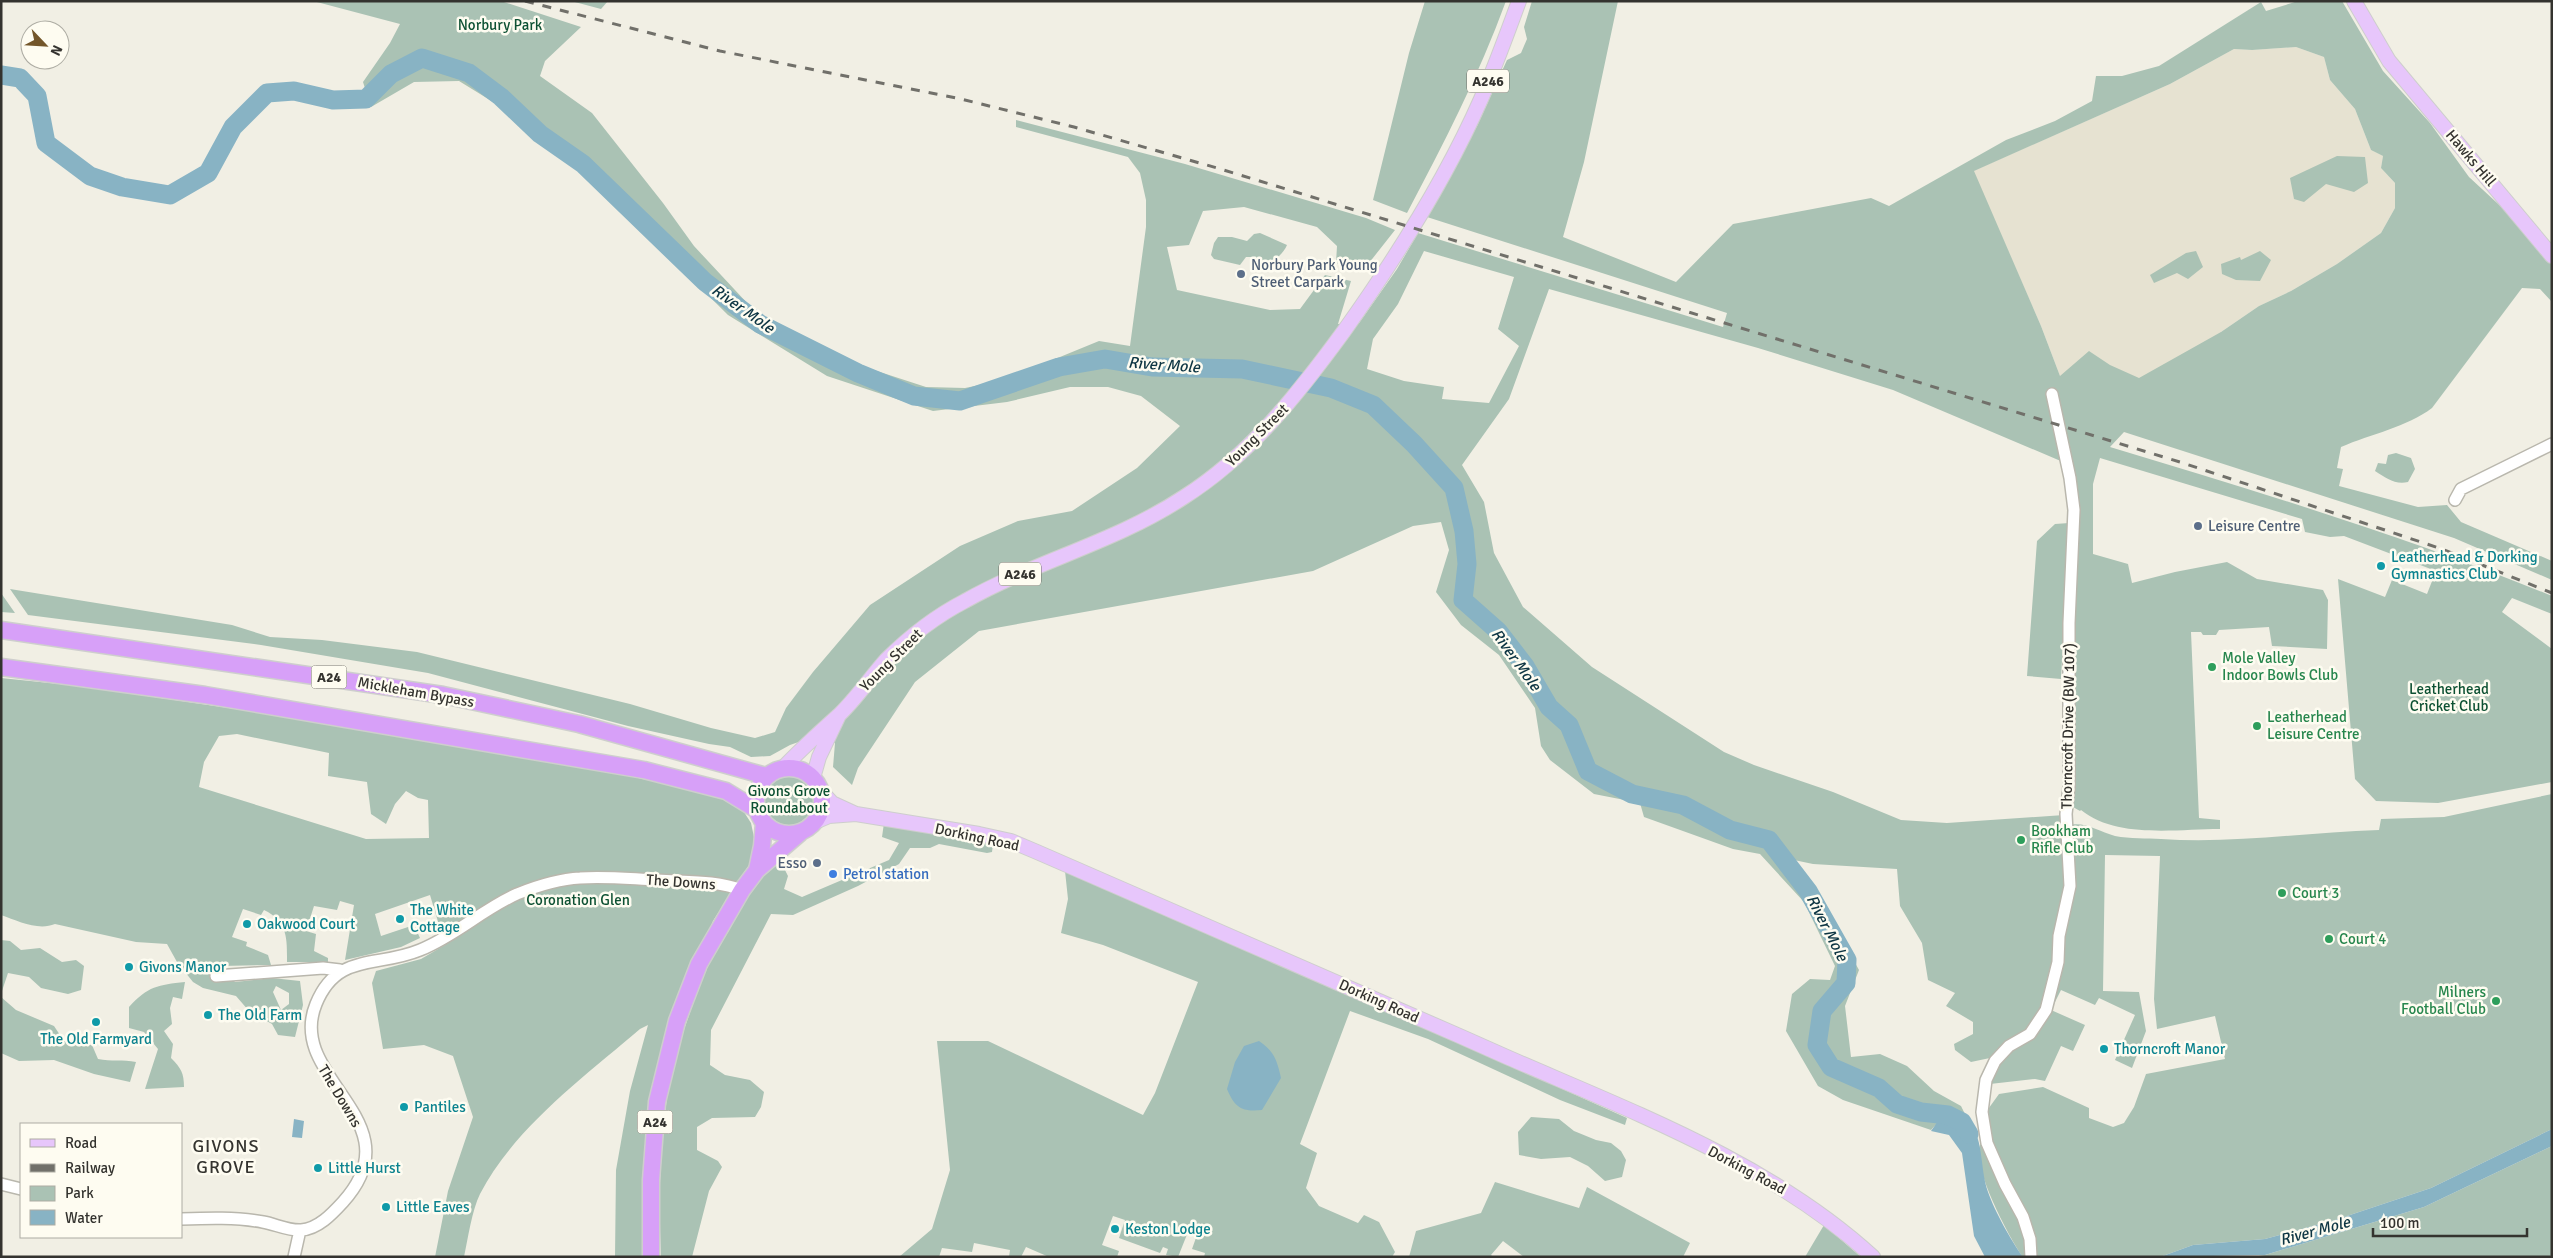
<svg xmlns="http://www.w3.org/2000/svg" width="2553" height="1258" font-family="Signika,sans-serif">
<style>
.built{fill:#e6e2d1}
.green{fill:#aac2b4;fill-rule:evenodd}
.water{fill:#88b3c4}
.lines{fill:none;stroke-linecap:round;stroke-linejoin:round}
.river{stroke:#88b3c4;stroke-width:19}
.minor-casing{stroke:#b9b7ad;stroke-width:14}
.major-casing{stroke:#cececd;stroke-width:16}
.highway-casing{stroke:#cececd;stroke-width:19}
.minor{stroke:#fff;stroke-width:11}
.major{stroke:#e7c6fb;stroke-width:14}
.highway{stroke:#d7a0f8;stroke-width:16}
.rail{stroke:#71706a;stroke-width:3;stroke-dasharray:9 9;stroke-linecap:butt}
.service-dot{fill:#5c6f8a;stroke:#fefcf1;stroke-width:2}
.culture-dot{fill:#0f9aa8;stroke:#fefcf1;stroke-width:2}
.leisure-dot{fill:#2e9e5b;stroke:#fefcf1;stroke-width:2}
.shop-dot{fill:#3f7fe0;stroke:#fefcf1;stroke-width:2}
.labels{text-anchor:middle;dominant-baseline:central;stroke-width:5;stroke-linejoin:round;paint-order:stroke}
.shield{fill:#fefcf1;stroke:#716f69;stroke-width:1}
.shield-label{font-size:14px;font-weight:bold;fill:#34332f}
.park-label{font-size:15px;fill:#0d5133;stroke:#fefcf1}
.street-label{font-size:15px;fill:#34332f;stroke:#fefcf1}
.service-label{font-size:15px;fill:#4e5e75;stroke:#fefcf1;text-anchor:start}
.culture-label{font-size:15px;fill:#0d838f;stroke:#fefcf1;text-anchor:start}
.leisure-label{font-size:15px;fill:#27864d;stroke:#fefcf1;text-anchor:start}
.shop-label{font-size:15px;fill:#366cbe;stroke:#fefcf1;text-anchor:start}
.water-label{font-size:16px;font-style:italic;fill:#0d3543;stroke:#fefcf1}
.quarter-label{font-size:18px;letter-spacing:1px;fill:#34332f;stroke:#fefcf1}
</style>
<rect width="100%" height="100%" fill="#f1efe4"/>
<path class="built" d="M2296 47 2324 57 2330 80 2355 109 2371 150 2383 156 2381 168 2395 183V208L2381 233 2337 264 2291 291 2259 306 2221 332 2223 355 2133 413 2060 376 2041 326 1973 171 2170 84 2234 49 2252 50Z"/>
<path class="green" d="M313 1H501L581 27 545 61 540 76 592 113 663 203 694 246 748 304 772 325 843 360 926 387 965 388 1004 380 1099 341 1130 346 1146 227V200L1140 173 1128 157 1016 127V120L1185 164 1366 218 1395 230 1369 263 1351 267 1336 263 1337 246 1317 227 1244 207 1203 211 1189 245 1167 247 1177 290 1270 310 1300 309 1325 275 1351 281 1338 324 1359 323 1397 269 1418 233 1723 327 1727 313 1427 217 1477 126 1507 60 1521 53 1527 39 1524 27 1532 1H1618L1584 162 1563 237 1676 282 1733 224 1871 198 1889 206 2006 140 2055 121 2092 101 2096 76H2122L2159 66 2261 2 2266 11 2298 1H2342L2383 71 2430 123 2469 177 2535 238 2552 261V302L2540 289 2522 288 2432 408C2407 427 2371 434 2341 447L2337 468 2343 469 2339 486 2418 507 2447 505 2461 522 2552 561V580L2454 538 2124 432 2110 447C2259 492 2408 537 2552 596V614L2512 598 2502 612 2552 649V782L2438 803 2376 801 2355 779 2338 579 2385 597 2392 580 2427 594 2436 571 2344 536 2330 537 2305 532 2302 519 2100 458 2093 484V554L2128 564 2132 583 2175 572 2227 562 2257 579 2323 590 2328 600 2327 649 2272 646 2269 627 2219 630 2216 635H2203L2201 632H2191L2199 818 2220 820V829C2176 829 2117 839 2081 810L2080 811 2073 807 2074 584 2079 512 2063 462 1893 390 1758 348 1549 289 1509 399 1462 465 1484 502 1494 553 1523 607 1592 667 1724 752 1754 765 1833 792 1901 820 1947 823 2064 815 2065 826C2084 820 2097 831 2115 836 2130 839 2147 838 2161 839 2234 844 2307 832 2379 830L2381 819 2444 817 2552 794V1129L2431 1188 2335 1220 2265 1239 2193 1245 2160 1257H2023C2010 1239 1971 1166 1980 1145 1982 1141 1987 1137 1991 1133L1986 1112 1999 1094 2043 1087 2089 1108V1118L2113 1127 2124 1123 2134 1107 2146 1074 2225 1059 2215 1016 2157 1029 2154 999 2160 856 2105 855 2103 991 2139 992 2146 1031 2132 1068 2115 1060 2135 1015 2099 998 2095 1005 2061 990 2051 1010 2085 1025 2073 1051 2061 1046 2045 1081 2035 1079 1990 1084 2004 1055 1971 1062 1955 1050 1954 1044 1973 1034V1022L1946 1006 1955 993 1928 980 1922 943 1900 906 1897 869 1813 864 1794 860 1815 891 1859 970 1845 1006 1851 1057 1880 1054 1907 1066 1934 1091 1961 1106 1966 1116C1951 1115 1940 1119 1931 1130L1843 1100 1818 1086 1786 1031 1792 994 1810 979 1830 980 1835 966 1804 902 1760 854 1733 849 1644 817 1640 803 1594 794 1550 760 1541 746 1535 708 1499 655 1461 625 1436 592 1449 550 1441 522 1413 526 1313 571 979 631 915 682 858 768 852 785 833 767 835 743 810 738 790 745 770 756 751 757 730 747 709 744 628 726 428 673 261 645 28 615 10 589 232 625 270 637 322 640 417 652 630 704 711 728 755 738 775 732 786 708 813 672 870 605 960 546 1018 521 1072 511 1137 468 1180 426 1141 396 1108 387H1070L1007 402 933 411 827 376 728 315 591 179 506 110 459 81 414 82 371 107 363 82 390 43 400 24ZM2296 47 2324 57 2330 80 2355 109 2371 150 2383 156 2381 168 2395 183V208L2381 233 2337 264 2291 291 2259 306 2221 332 2139 378 2110 365 2089 351 2060 376 2041 326 1974 171 2170 84 2234 49 2252 50ZM1424 251 1514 277 1498 329 1519 346 1489 403 1442 399 1444 387 1404 381 1367 369 1373 339 1398 304Z
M571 1H608L601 9Z
M1425 1H1506C1479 75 1444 143 1407 213L1373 200 1409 53Z
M2337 156 2365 157 2368 183 2354 192 2326 184 2304 202 2294 199 2290 178Z
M1260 233 1287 245C1282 257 1266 268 1252 265L1253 257H1246L1240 265 1214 259 1211 255 1214 243 1218 237H1232L1247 241 1254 234Z
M2196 251 2203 267 2188 279 2177 273 2154 283 2150 275 2186 253Z
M2260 251 2271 260 2260 281 2236 280 2222 274 2221 264 2240 257 2241 260Z
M2396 453 2411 458 2415 469 2408 482C2395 485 2386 478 2375 471L2378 463 2386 464 2388 455Z
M2069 523 2061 679 2027 676 2037 541 2055 524Z
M1 593 15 613 1 612Z
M1 678 79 686 296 718 566 762 720 796 744 812 751 823 755 842 751 862 713 921 674 1017 644 1257H615L616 1170 630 1091 648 1025 640 1029C584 1077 515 1127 480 1194 472 1210 468 1238 464 1257H435L448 1191 473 1117 453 1056 424 1045 383 1049 372 983 376 971 421 959 445 945 430 895 375 914 381 936 414 925 420 938 401 947 345 960 354 905 340 901 337 910 314 906 306 931 316 934 314 951 328 958V962H287C287 938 288 922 264 910L261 915 243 909 232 937 247 942 246 946 268 955 271 965 221 966 235 982 272 978 300 981 303 1005 295 1037 278 1035 272 1024 249 1011 236 996 203 988 193 982 177 962 167 944 136 942 55 924C38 931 18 921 1 915ZM237 734 329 753 328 776 367 782 371 814 386 824 395 804 406 791 418 798 428 800 429 838 366 839 199 787 204 762 219 736ZM276 986 289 993V1004L281 1010 273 992Z
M764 800a25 25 0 1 1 50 0a25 25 0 1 1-50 0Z
M884 823 993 844 992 852 987 853 939 844 930 848H910L899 864 858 886 793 915 771 914 711 1030 710 1065 725 1075 750 1080 764 1092 761 1107 755 1117 712 1118 697 1127V1150L718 1161 722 1167 709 1191 692 1257H661C659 1209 659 1163 665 1116 667 1094 671 1069 678 1048 691 1007 737 872 782 864L788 876 784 889 802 897 889 860 899 843 882 837Z
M1065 871 1429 1029 1627 1118 1625 1125 1560 1100 1428 1039 1350 1011 1300 1144 1317 1153 1306 1188 1319 1206 1358 1223 1364 1215 1379 1222 1395 1252 1392 1257H1204L1205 1253 1192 1249 1197 1235 1188 1232 1178 1257 1166 1255 1168 1249 1163 1247 1160 1253 1119 1238 1125 1220 1113 1216 1102 1245 1119 1251 1117 1257H1049L1026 1247 1021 1257H1009L1010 1250 974 1243 972 1252 942 1248 939 1257H899L932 1229 950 1170 937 1041H988L1143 1115 1155 1093 1198 982 1103 945 1061 933 1068 899Z
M1 940 10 941 21 950 40 948 62 962 76 960 84 966 81 990 68 994 41 988 29 977 8 973 1 994Z
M185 982 182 999 173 997 170 1008 172 1024 164 1031 173 1044 171 1058C181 1068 184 1073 184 1087L145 1089 158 1049 144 1032 129 1028V1007C148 986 158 985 185 982Z
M1 997 16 1010 54 1026 64 1041 72 1044 92 1045 98 1059C111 1062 123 1059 136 1062L130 1082 94 1074 54 1060 19 1061 1 1053Z
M1531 1117 1559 1119 1574 1131 1596 1140 1611 1143 1621 1151 1626 1160 1622 1177 1605 1181 1588 1166 1570 1157 1541 1159 1519 1155 1518 1132Z
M2552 1146V1254L2549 1257H2252L2265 1255 2424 1207Z
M1495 1182 1579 1208 1587 1187 1690 1243 1683 1257H1524L1503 1241 1491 1255 1493 1257H1409L1416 1231 1481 1213Z
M1824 1225 1861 1257H1805Z"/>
<path class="water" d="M1259 1041C1274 1051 1277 1060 1281 1078L1262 1110C1242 1112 1235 1108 1227 1089L1235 1062 1244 1046Z
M1956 1116H1966C1985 1138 1979 1166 1988 1192 1995 1212 2011 1240 2023 1257H1985L1974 1236 1962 1153 1949 1135 1931 1131 1938 1121Z
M294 1119 304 1121 302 1138 292 1137Z
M2552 1129V1146L2424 1207 2265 1255 2160 1257 2193 1245 2265 1239 2335 1220 2431 1188Z"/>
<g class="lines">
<path class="river" d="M1 75 20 78 37 96 46 143 90 176 122 187 170 195 208 173 233 127 267 93 294 91 333 100 366 99 391 74 422 58 469 73 501 97 540 134 583 164 705 282 760 324 858 373 914 396 960 401 1059 367 1105 359 1152 367 1242 369 1331 388 1373 405 1414 444 1454 488 1464 531 1467 564 1463 600 1498 631 1525 666 1549 707 1569 725 1588 771 1632 794 1683 805 1730 830 1769 840 1808 891 1847 960 1846 983 1822 1011 1817 1045 1831 1067 1879 1088 1897 1104 1921 1112 1948 1115 1962 1122 1969 1134"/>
<defs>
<path id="minor" d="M2455 500 2461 489 2552 444
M216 976 323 968 340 970
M1 1184 21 1189
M181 1219C208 1218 236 1217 263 1222 275 1224 289 1231 301 1230 318 1229 332 1214 343 1202 417 1120 285 1079 316 1004 337 952 377 968 420 950 455 936 483 909 517 894 537 886 558 879 580 878 605 876 632 879 657 880 685 882 716 880 742 890
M294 1257 300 1230
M2031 1257 2030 1239 2023 1217 2005 1184 1987 1143 1982 1112 1986 1080 1995 1061 2009 1046 2030 1034 2046 1010 2058 962 2059 936 2070 886 2066 814 2069 787V623L2074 510 2070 478 2052 394"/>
<path id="major" d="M2354 1 2389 61 2552 256
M783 768C801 749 820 732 839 715 856 699 870 678 886 660 909 637 936 616 965 601 1036 561 1116 542 1184 497 1250 455 1298 394 1344 331 1396 258 1445 181 1481 99 1495 67 1507 34 1519 1
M813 778 819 757 839 715
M821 791 832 803 856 814 979 834 1011 841 1037 852C1194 920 1352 988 1509 1058 1633 1112 1772 1164 1873 1257
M815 822 829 816 856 814"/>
<path id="highway" d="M1 630 443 695 579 724 766 776
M1 667 205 695 644 770 726 791 757 810
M756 801a33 33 0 1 1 66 0a33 33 0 1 1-66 0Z
M757 870 762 846 764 823
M651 1257V1180L657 1102 677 1021 699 964 742 890 757 870 800 833"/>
</defs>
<use href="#minor" class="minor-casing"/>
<use href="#major" class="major-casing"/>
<use href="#highway" class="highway-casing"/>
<use href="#minor" class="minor"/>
<use href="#major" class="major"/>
<use href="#highway" class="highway"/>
<path class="rail" d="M525 1 720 51 961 99 1074 127 1217 168 2183 463 2442 549 2552 593"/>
</g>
<g class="service-dot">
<circle cx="1241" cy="274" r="5"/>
<circle cx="2198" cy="526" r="5"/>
<circle cx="817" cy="863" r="5"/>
</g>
<g class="culture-dot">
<circle cx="2381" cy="566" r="5"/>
<circle cx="400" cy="919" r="5"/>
<circle cx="247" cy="924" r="5"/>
<circle cx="129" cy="967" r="5"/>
<circle cx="208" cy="1015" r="5"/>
<circle cx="96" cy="1022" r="5"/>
<circle cx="2104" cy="1049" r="5"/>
<circle cx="404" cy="1107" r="5"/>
<circle cx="318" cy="1168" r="5"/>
<circle cx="386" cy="1207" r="5"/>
<circle cx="1115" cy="1229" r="5"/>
</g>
<g class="leisure-dot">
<circle cx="2212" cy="667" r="5"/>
<circle cx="2257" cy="726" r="5"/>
<circle cx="2021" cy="840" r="5"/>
<circle cx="2282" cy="893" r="5"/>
<circle cx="2329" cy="939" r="5"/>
<circle cx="2496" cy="1001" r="5"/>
</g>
<circle class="shop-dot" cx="833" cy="874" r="5"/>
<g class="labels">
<g class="shield">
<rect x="1467" y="69.5" width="42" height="23" rx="4"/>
<rect x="999" y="562.5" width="42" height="23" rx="4"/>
<rect x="311.5" y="665.5" width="35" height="23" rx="4"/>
<rect x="637.5" y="1110.5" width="35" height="23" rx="4"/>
</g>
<g class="shield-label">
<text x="1488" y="81">A246</text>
<text x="1020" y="574">A246</text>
<text x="329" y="677">A24</text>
<text x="655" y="1122">A24</text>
</g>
<g class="park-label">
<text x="500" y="25">Norbury Park</text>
<text x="2449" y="689">Leatherhead<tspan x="2449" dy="17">Cricket Club</tspan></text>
<text x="789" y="791">Givons Grove<tspan x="789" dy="17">Roundabout</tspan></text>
<text x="578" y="900">Coronation Glen</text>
</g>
<g class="street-label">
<text transform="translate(2471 158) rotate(50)">Hawks Hill</text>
<text transform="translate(1257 435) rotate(-45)">Young Street</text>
<text transform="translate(891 660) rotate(-45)">Young Street</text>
<text transform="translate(416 692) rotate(10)">Mickleham Bypass</text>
<text transform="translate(2068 726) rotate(-89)">Thorncroft Drive (BW 107)</text>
<text transform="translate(977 837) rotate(12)">Dorking Road</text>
<text transform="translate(681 882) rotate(4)">The Downs</text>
<text transform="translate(1379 1001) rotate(24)">Dorking Road</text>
<text transform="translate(340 1096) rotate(59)">The Downs</text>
<text transform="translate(1747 1170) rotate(28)">Dorking Road</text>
</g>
<g class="service-label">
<text x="1251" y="265">Norbury Park Young<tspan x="1251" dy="17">Street Carpark</tspan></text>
<text x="2208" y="526">Leisure Centre</text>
<text x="807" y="863" text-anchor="end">Esso</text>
</g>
<g class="culture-label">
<text x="2391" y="557">Leatherhead &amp; Dorking<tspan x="2391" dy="17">Gymnastics Club</tspan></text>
<text x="410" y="910">The White<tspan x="410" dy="17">Cottage</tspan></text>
<text x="257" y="924">Oakwood Court</text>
<text x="139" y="967">Givons Manor</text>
<text x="218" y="1015">The Old Farm</text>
<text x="96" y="1039" text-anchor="middle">The Old Farmyard</text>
<text x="2114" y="1049">Thorncroft Manor</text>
<text x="414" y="1107">Pantiles</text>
<text x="328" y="1168">Little Hurst</text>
<text x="396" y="1207">Little Eaves</text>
<text x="1125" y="1229">Keston Lodge</text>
</g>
<g class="leisure-label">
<text x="2222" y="658">Mole Valley<tspan x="2222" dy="17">Indoor Bowls Club</tspan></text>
<text x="2267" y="717">Leatherhead<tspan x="2267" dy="17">Leisure Centre</tspan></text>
<text x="2031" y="831">Bookham<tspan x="2031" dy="17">Rifle Club</tspan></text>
<text x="2292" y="893">Court 3</text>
<text x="2339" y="939">Court 4</text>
<text x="2486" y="992" text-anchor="end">Milners<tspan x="2486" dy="17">Football Club</tspan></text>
</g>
<g class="shop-label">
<text x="843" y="874">Petrol station</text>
</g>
<g class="water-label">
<text transform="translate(743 309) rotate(35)">River Mole</text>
<text transform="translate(1164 365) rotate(4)">River Mole</text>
<text transform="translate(1516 660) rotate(54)">River Mole</text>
<text transform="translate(1827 928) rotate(63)">River Mole</text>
<text transform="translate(2315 1231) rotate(-15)">River Mole</text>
</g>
<g class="quarter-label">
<text x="226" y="1146">GIVONS<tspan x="226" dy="21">GROVE</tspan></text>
</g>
</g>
<rect width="2553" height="1258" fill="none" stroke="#34332f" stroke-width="5"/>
<rect x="20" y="1123" width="162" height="115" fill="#fefcf1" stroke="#adaca3"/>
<rect x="30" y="1139" width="25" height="8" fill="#e7c6fb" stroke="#adaca3"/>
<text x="65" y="1148" font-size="15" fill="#34332f">Road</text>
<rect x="30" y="1164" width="25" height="8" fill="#71706a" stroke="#adaca3"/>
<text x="65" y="1173" font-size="15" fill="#34332f">Railway</text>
<rect x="30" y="1186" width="25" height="15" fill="#aac2b4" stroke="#adaca3"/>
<text x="65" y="1198" font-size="15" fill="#34332f">Park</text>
<rect x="30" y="1210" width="25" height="15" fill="#88b3c4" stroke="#adaca3"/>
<text x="65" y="1223" font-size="15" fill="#34332f">Water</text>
<g transform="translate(45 45) rotate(115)"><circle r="24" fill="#fefcf1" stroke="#adaca3"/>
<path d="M0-4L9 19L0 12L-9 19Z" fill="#73562a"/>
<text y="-8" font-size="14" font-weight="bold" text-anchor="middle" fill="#34332f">N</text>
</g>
<path d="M2373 1228v8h154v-8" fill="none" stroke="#34332f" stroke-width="2.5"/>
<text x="2380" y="1228" font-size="15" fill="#34332f" stroke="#fefcf1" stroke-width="4" paint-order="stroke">100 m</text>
</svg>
